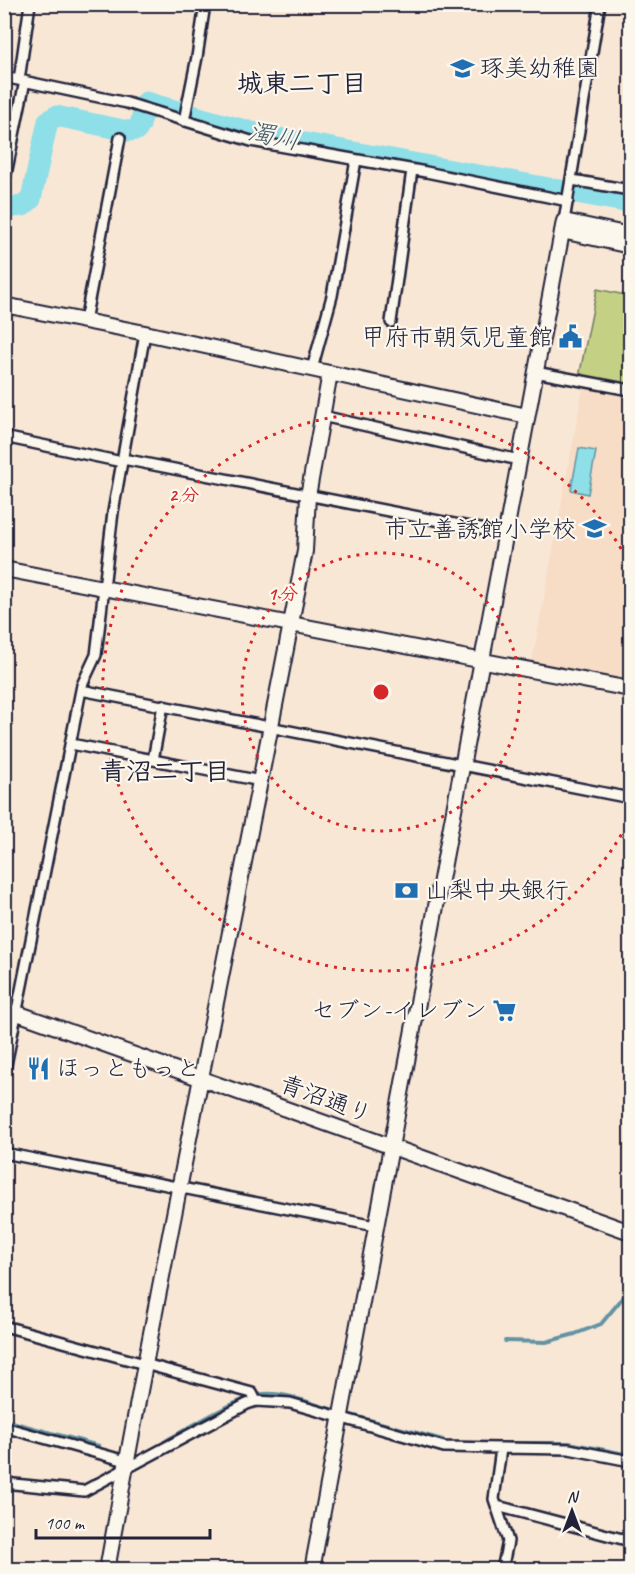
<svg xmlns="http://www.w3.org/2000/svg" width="635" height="1574" font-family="Caveat,'Klee One',sans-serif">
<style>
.built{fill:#f7dcc6}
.green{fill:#c4d184;stroke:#737a60;stroke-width:1.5}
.water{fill:#8edfe7;stroke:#6393a2;stroke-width:1.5}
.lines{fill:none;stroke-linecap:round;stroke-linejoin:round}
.stream{stroke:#6393a2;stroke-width:4}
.river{stroke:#8edfe7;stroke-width:21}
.street-casing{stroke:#22223b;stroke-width:14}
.secondary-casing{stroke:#22223b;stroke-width:18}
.street{stroke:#fbf7ec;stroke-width:9}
.secondary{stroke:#fbf7ec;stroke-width:14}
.ring{fill:none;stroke:#d62828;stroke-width:3;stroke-dasharray:3 6}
.labels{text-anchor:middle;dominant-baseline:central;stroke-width:4.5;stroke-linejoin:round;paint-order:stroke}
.poi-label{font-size:24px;fill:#22223b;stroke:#fbf7ec;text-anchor:start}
.street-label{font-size:24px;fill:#22223b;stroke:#fbf7ec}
.neighbourhood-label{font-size:26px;font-weight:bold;fill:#22223b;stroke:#fbf7ec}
.water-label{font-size:26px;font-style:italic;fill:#425b6f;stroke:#fbf7ec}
.centre{fill:#d62828;stroke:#fbf7ec;stroke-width:3}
.ring-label{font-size:18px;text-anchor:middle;font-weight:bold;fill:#d62828;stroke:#fbf7ec;stroke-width:4.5;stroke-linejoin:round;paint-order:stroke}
</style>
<rect width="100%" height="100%" fill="#f9e7d6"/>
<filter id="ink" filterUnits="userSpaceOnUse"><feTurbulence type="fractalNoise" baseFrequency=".0167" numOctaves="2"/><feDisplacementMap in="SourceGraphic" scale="12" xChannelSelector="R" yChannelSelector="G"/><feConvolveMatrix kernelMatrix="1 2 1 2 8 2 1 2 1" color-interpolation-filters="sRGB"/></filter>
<g filter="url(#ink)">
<path class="built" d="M583 388 630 397V681L532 662Z"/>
<path class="green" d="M597 289 630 296V386L579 377Z"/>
<path class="water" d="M579 448 596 451 588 494 571 490Z"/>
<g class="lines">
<path class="stream" d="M505 1341 546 1342 575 1334 601 1324 630 1289
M351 1415 443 1440
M4 1420 99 1446
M164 1442C187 1429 240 1396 264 1394 286 1392 310 1404 331 1409
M454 1443H569L630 1455"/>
<path class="river" d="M4 208 23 206 31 199 48 121 56 116 128 131 137 130 140 125 146 102 262 135 630 203"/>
<defs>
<path id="street" d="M4 77 127 103 251 141 426 172 568 201
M19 80 30 4
M184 121 197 57 205 4
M572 180 630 190
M4 184 25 81
M564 221 600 4
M85 321 120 138
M391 322 412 170
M312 369 332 296 356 160
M535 372 630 390
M322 416 519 460
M4 437 122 462
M123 459 506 534
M81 690 630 798
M71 744 261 781
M153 760 163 705
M4 1075 82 685 96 655 113 512 145 333
M4 1153 375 1226
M4 1326 252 1393 256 1401 290 1403 444 1447 569 1449 630 1461
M4 1427 126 1461
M501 1449 494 1499 508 1541 502 1570
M4 1483 84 1491 247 1404 256 1401
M497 1506 630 1541"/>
<path id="secondary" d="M562 231 630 246
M4 305 145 333 527 416
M4 569 630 689
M4 1012 17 1013 630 1232
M107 1570C168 1229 240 891 305 551L308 496 330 373
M312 1570 564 221 630 235"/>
</defs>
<use href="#street" class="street-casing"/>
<use href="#secondary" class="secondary-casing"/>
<use href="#street" class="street"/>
<use href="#secondary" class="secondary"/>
</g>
</g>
<g class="ring">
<circle cx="381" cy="692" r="139"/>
<path d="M630 819A279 279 0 1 1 630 565"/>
</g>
<defs>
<symbol id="school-bare" viewBox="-9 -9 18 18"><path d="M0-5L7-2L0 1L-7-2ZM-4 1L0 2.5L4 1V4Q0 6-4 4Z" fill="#1f6fb2" stroke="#fbf7ec" stroke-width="2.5" paint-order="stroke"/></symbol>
<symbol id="civic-bare" viewBox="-9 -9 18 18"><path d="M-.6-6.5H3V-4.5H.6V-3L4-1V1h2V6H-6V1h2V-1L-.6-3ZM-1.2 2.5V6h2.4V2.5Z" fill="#1f6fb2" stroke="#fbf7ec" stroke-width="2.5" paint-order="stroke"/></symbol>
<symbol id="bank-bare" viewBox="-9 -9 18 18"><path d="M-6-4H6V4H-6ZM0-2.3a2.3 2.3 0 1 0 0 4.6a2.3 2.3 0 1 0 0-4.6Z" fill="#1f6fb2" stroke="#fbf7ec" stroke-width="2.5" paint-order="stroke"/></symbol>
<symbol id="supermarket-bare" viewBox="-9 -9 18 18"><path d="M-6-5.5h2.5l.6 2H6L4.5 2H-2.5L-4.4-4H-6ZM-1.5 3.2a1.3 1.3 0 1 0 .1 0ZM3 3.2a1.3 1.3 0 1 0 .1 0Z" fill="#1f6fb2" stroke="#fbf7ec" stroke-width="2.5" paint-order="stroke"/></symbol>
<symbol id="restaurant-bare" viewBox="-9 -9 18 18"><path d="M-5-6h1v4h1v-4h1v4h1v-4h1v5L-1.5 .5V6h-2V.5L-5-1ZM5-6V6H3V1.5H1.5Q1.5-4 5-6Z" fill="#1f6fb2" stroke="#fbf7ec" stroke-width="2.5" paint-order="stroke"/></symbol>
</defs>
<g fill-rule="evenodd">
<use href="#school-bare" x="446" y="52" width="33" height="33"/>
<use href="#civic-bare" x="554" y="320" width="33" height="33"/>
<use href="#school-bare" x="578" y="512" width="33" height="33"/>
<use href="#bank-bare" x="390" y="874" width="33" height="33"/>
<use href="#supermarket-bare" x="488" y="994" width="33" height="33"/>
<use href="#restaurant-bare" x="22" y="1052" width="33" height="33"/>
</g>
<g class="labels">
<g class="poi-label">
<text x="480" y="68">琢美幼稚園</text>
<text x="553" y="337" text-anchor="end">甲府市朝気児童館</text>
<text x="576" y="529" text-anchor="end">市立善誘館小学校</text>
<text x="425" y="890">山梨中央銀行</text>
<text x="487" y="1010" text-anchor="end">セブン-イレブン</text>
<text x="56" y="1068">ほっともっと</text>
</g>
<g class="street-label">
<text transform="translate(326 1099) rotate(20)">青沼通り</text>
</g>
<g class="neighbourhood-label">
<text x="302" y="83">城東二丁目</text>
<text x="165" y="771">青沼二丁目</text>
</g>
<g class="water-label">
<text transform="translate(274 136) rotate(12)">濁川</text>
</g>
</g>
<circle cx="381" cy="692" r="9" class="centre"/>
<g class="ring-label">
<text x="184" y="501">2 分</text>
<text x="283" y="600">1 分</text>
</g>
<rect width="635" height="1574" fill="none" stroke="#fbf7ec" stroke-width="24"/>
<rect x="12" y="12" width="611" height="1550" fill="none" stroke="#22223b" stroke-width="2" filter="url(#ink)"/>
<g transform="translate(572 1511)" stroke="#fbf7ec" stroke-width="4.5" paint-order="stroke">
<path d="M0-4.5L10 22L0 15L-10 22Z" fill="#22223b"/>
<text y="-9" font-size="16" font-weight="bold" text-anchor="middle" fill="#22223b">N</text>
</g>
<path d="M36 1529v9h174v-9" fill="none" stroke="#22223b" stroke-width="3"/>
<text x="45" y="1529" font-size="18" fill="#22223b" stroke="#fbf7ec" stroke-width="4.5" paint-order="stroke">100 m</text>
</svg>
